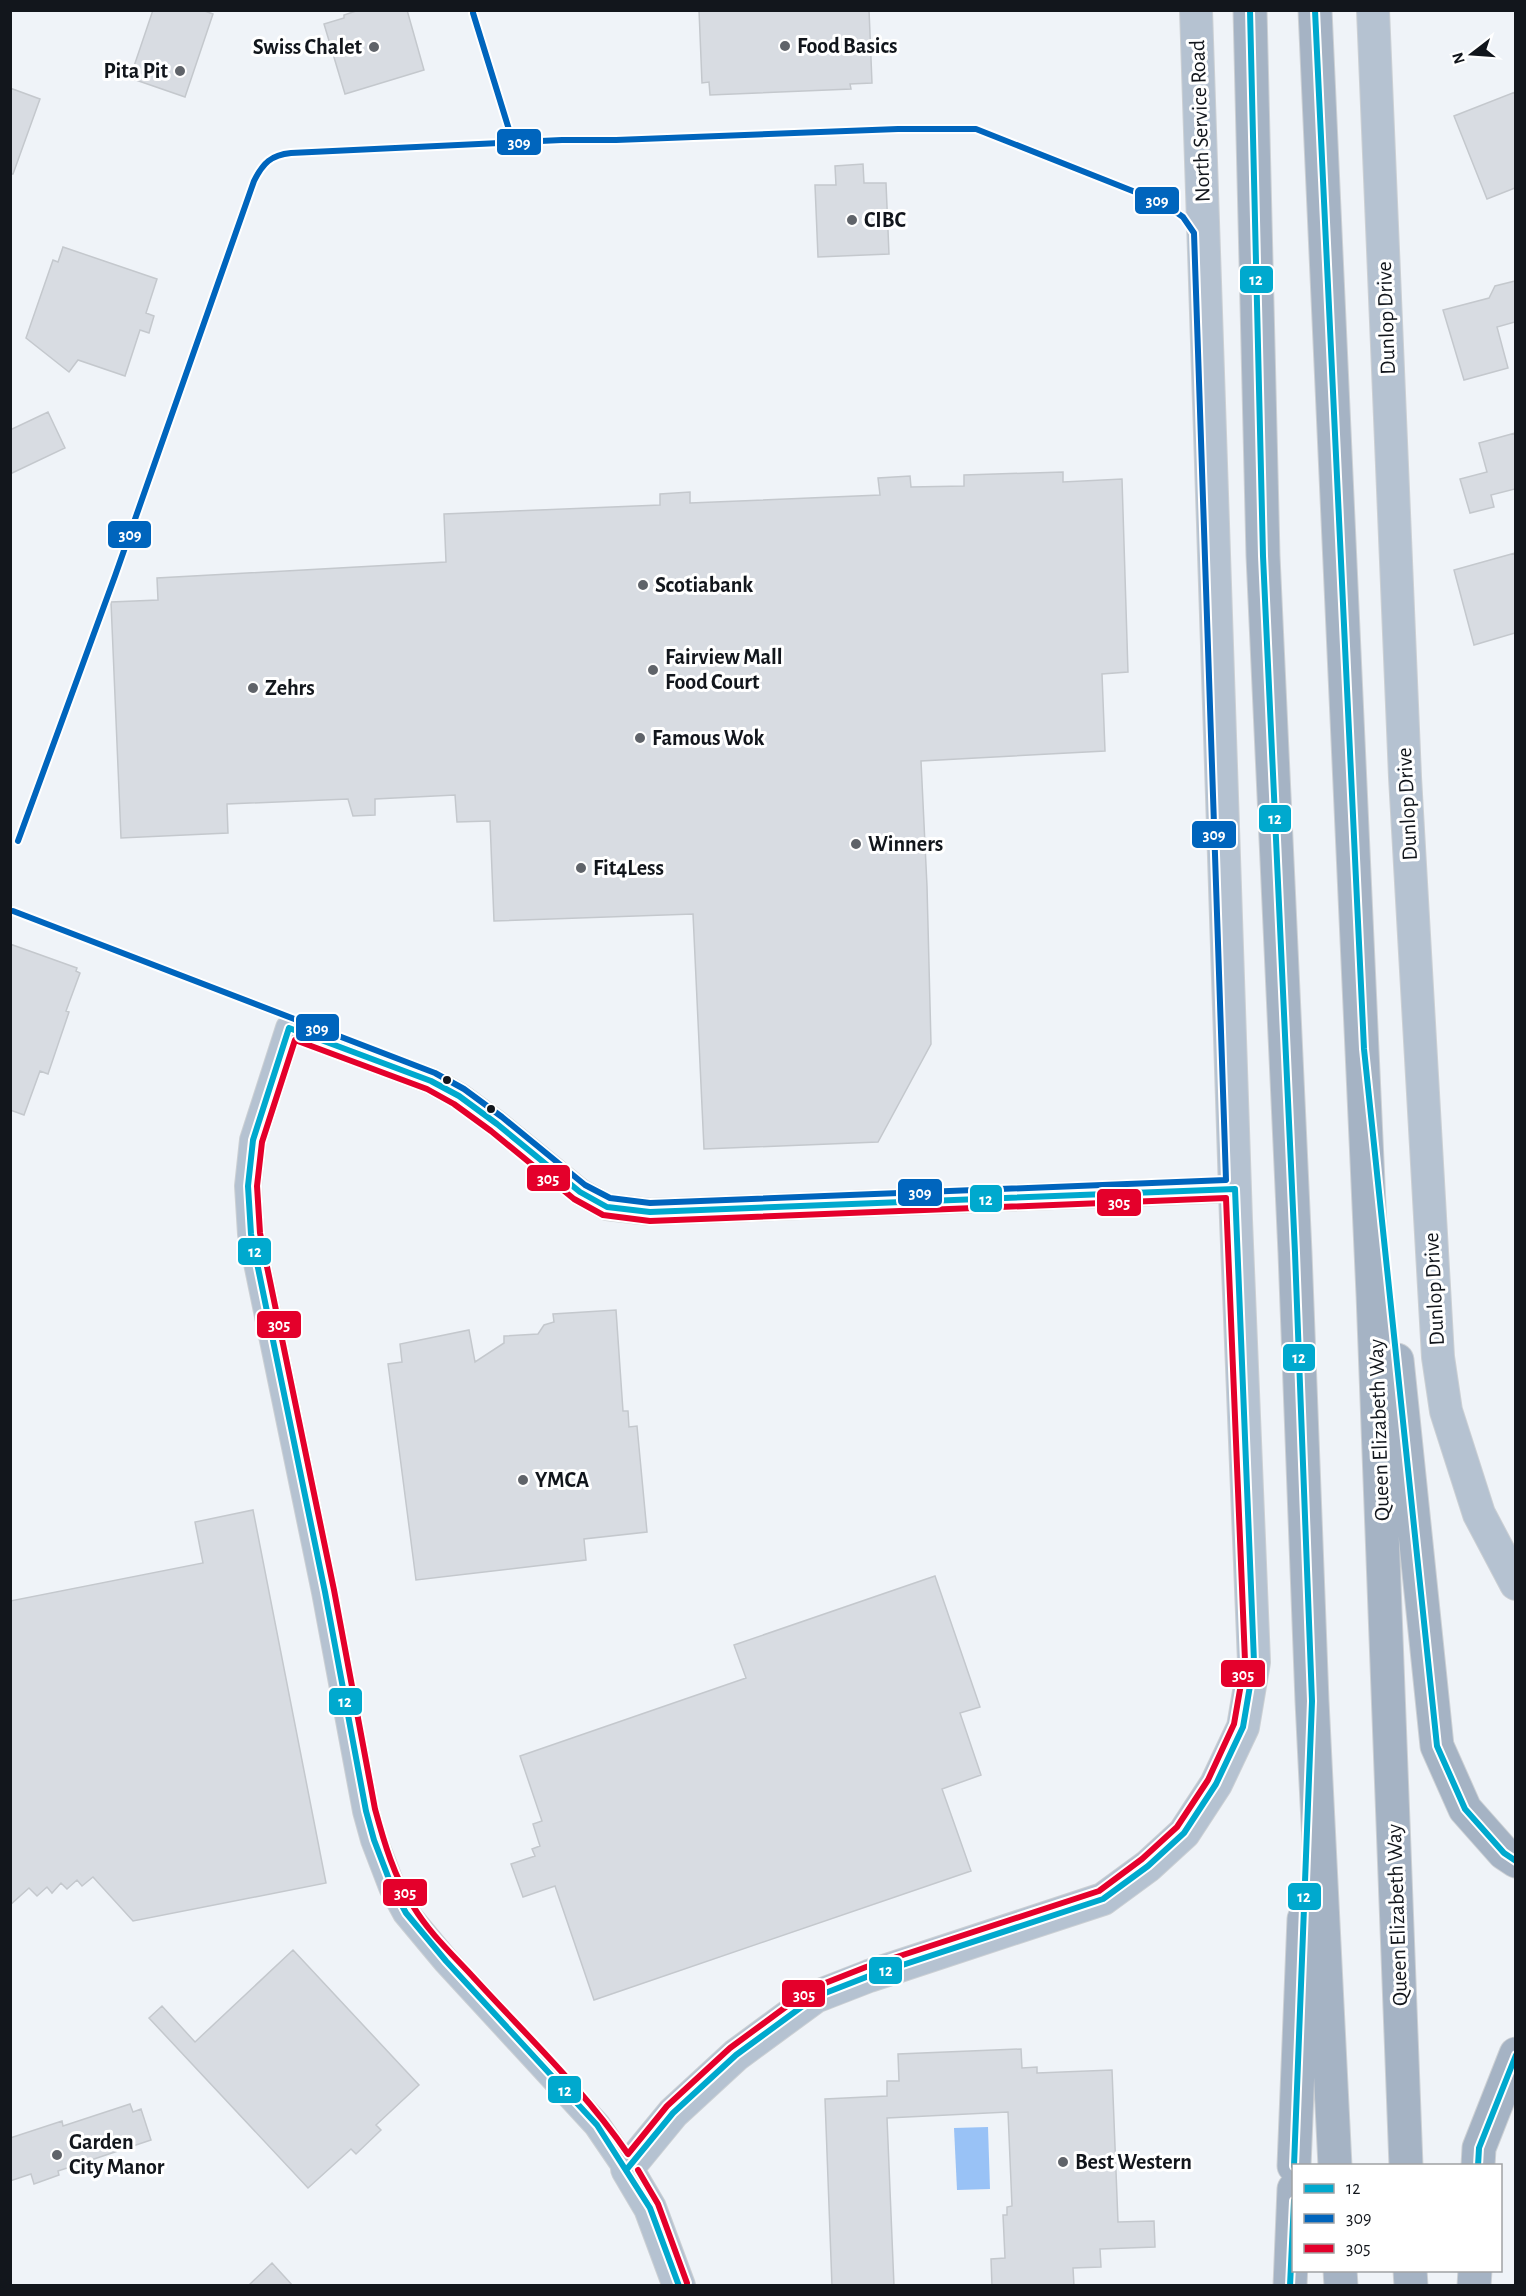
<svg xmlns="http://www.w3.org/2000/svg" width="1526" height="2296" font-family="'Alegreya Sans',sans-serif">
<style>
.water{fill:#99c2f6}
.building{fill:#d8dce2;stroke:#c4c8cd;stroke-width:1.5}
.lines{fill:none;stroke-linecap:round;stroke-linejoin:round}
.minor-casing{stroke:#ccd0d4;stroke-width:28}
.tertiary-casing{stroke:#ccd0d4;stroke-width:34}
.motorway-casing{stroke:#ccd0d4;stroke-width:35}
.minor{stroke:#b5c2d1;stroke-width:26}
.tertiary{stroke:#b5c2d1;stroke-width:32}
.motorway{stroke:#a5b3c4;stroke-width:33}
.bus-1-casing{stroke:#fff;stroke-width:10}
.bus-2-casing{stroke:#fff;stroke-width:10}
.bus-3-casing{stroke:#fff;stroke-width:10}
.bus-1{stroke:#00a9ce;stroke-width:6}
.bus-2{stroke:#0065bd;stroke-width:6}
.bus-3{stroke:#e4002b;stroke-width:6}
.poi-dot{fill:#5f6369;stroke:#fff;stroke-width:2}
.bus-dot{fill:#12161c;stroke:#fff;stroke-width:2}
.labels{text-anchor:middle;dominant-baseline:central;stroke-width:6;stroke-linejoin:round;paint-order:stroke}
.poi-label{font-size:22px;font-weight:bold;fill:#12161c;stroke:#fff;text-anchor:start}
.street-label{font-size:22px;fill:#12161c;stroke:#fff}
.line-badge{stroke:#fff;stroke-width:2}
.badge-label{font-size:16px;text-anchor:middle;font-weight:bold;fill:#fff}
</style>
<rect width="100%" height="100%" fill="#eff3f8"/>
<path class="water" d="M988 2127 990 2189 957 2190 954 2128Z"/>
<path class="building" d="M153 10H202L213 14 185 97 130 78Z
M359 10H407L424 70 345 94 324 24 344 18V15Z
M699 10H869L872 83 850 84 851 89 710 95 709 82 702 83Z
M10 88 40 99 13 174H10Z
M1515 92V188L1487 199 1454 116Z
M863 164 864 183H886L889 254 818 257 815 185H836L835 166Z
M63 247 157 279 146 313 154 316 149 333 140 330 125 376 78 360 69 372 26 338 53 260 58 262Z
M1515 281V322L1497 327 1508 368 1464 380 1443 310 1489 298 1495 286Z
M48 412 65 448 10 474V430Z
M1515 433V489L1491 495 1494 507 1470 513 1460 479 1487 472 1479 443Z
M1063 472V482L1122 479 1128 672 1102 674 1105 751 921 761 927 886 931 1044 878 1142 704 1149 693 914 494 921 490 821 457 822 455 795 375 799V815L353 816 348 799 227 804 228 833 121 838 111 602 158 600 157 578 446 562 444 514 660 505V494L690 492V503L880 495 878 478 910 476 911 487 964 486V475Z
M1515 553V633L1474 645 1454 570Z
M10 944 77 968 76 971 80 973 66 1011 69 1012 48 1074 40 1071 24 1115 10 1110Z
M616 1310 623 1411H628L629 1427 637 1426 647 1532 584 1539 586 1560 416 1580 388 1364 402 1362 400 1344 469 1330 475 1362 504 1343V1336L538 1334 544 1325 554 1322 553 1314Z
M253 1510 326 1883 133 1921 93 1877 82 1886 77 1880 67 1889 61 1883 52 1893 47 1887 37 1896 29 1888 10 1905V1601L203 1563 195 1522Z
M935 1576 980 1707 960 1713 981 1775 942 1789 971 1871 594 2000 555 1886 523 1897 511 1864 535 1856 532 1849 540 1846 533 1824 542 1821 520 1756 746 1678 734 1645Z
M293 1950 419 2085 376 2125 381 2130 356 2154 351 2149 308 2188 149 2018 162 2006 195 2042Z
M1021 2049 1022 2068 1037 2067V2073L1112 2070 1118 2222 1154 2221 1155 2247 1100 2249 1101 2267 1073 2268 1074 2286H992L991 2259 1005 2258 1003 2215H1007V2207L1012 2206 1008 2112 887 2118 894 2286H832L825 2099 887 2096V2081H899L898 2054Z
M130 2104 133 2112 141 2109 151 2140 58 2171 59 2175 34 2184 31 2174 10 2181V2138L62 2121 63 2126Z
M272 2263 293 2286H248Z"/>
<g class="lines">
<defs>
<path id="minor" d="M627 2169 597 2125 446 1961 406 1913 392 1887 374 1840 366 1811 325 1592 251 1234 248 1186 253 1140 289 1028 431 1081 459 1096 497 1124 580 1192 607 1207 650 1212 1235 1189"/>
<path id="tertiary" d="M1373 10 1405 777 1438 1357 1446 1411 1479 1514 1516 1584
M679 2286 650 2208 627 2169 673 2113 736 2055 815 1997 869 1976 1103 1899 1148 1866 1184 1833 1216 1784 1243 1727 1254 1662 1236 1220 1196 10"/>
<path id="motorway" d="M1250 10 1263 556 1295 1253 1312 1701 1335 2166
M1315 10C1352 729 1380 1447 1406 2166
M1397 1360 1437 1746 1465 1809 1504 1853 1516 1861
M1294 2166 1304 1919
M1478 2166 1479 2148 1516 2054
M1340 2270 1341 2286
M1410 2270 1411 2286
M1290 2286 1294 2189
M1474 2286 1475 2270"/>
</defs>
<use href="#minor" class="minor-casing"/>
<use href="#tertiary" class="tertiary-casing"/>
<use href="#motorway" class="motorway-casing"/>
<use href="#minor" class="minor"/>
<use href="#tertiary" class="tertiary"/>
<use href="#motorway" class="motorway"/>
<defs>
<path id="bus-1" d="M1250 10 1263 556 1295 1253 1312 1701 1294 2166
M1315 10 1364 1049 1437 1746 1465 1809 1504 1853 1516 1861
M289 1028 253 1140 248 1186 251 1234 325 1592 366 1811 374 1840 392 1887 406 1913 446 1961 597 2125 650 2208 679 2286
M289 1028 431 1081 459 1096 497 1124 580 1192 607 1207 650 1212 1235 1189
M1478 2166 1479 2148 1516 2055
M627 2169 673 2113 736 2055 815 1997 869 1976 1103 1899 1148 1866 1184 1833 1216 1784 1243 1727 1254 1662 1235 1189
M1290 2286 1294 2201"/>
<path id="bus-2" d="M473 13 511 136
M13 911 435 1073 464 1089 502 1117 585 1185 610 1198 650 1203 1226 1180 1194 233 1183 217 1163 203 976 129H898L616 140H562L291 153C271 155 263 163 254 181L115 576 18 841"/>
<path id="bus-3" d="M295 1040 427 1089 454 1104 491 1131 574 1199 603 1215 650 1221 1226 1198 1245 1661 1234 1724 1208 1780 1177 1827 1142 1859 1099 1891 866 1967 810 1989 730 2048 667 2106 628 2154C584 2090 527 2036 475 1979 454 1956 429 1933 413 1906 394 1877 384 1842 375 1809L334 1590 260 1233 257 1186 262 1142Z
M638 2170 658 2204 687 2283"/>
</defs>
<use href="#bus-1" class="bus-1-casing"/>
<use href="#bus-2" class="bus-2-casing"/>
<use href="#bus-3" class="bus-3-casing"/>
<use href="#bus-1" class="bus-1"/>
<use href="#bus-2" class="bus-2"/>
<use href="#bus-3" class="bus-3"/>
</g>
<g class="poi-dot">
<circle cx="785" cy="46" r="6"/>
<circle cx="374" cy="47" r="6"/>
<circle cx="180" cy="71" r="6"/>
<circle cx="852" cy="220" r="6"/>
<circle cx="643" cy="585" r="6"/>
<circle cx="653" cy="670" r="6"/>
<circle cx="253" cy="688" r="6"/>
<circle cx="640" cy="738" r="6"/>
<circle cx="856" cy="844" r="6"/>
<circle cx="581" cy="868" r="6"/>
<circle cx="523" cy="1480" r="6"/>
<circle cx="57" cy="2155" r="6"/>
<circle cx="1063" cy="2162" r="6"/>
</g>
<g class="bus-dot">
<circle cx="447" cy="1080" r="5"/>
<circle cx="491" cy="1109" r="5"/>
</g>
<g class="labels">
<g class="poi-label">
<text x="797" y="46">Food Basics</text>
<text x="362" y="47" text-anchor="end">Swiss Chalet</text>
<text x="168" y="71" text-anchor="end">Pita Pit</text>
<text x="864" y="220">CIBC</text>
<text x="655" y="585">Scotiabank</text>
<text x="665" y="657">Fairview Mall<tspan x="665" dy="25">Food Court</tspan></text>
<text x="265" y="688">Zehrs</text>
<text x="652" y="738">Famous Wok</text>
<text x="868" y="844">Winners</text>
<text x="593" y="868">Fit4Less</text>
<text x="535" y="1480">YMCA</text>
<text x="69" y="2142">Garden<tspan x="69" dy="25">City Manor</tspan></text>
<text x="1075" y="2162">Best Western</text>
</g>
<g class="street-label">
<text transform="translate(1200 121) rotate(-92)">North Service Road</text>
<text transform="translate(1386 318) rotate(-92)">Dunlop Drive</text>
<text transform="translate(1407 804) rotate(-93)">Dunlop Drive</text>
<text transform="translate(1434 1289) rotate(-93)">Dunlop Drive</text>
<text transform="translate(1379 1430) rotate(-92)">Queen Elizabeth Way</text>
<text transform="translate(1397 1915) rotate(-92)">Queen Elizabeth Way</text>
</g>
</g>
<g class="line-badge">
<rect x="496" y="128" width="46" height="28" rx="6" fill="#0065bd"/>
<rect x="1134" y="186" width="46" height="29" rx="6" fill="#0065bd"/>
<rect x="1239" y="265" width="35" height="29" rx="6" fill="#00a9ce"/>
<rect x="107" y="520" width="45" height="29" rx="6" fill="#0065bd"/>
<rect x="1258" y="804" width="34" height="29" rx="6" fill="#00a9ce"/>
<rect x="1191" y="820" width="46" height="29" rx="6" fill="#0065bd"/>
<rect x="295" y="1013" width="45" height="29" rx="6" fill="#0065bd"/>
<rect x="526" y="1164" width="45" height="28" rx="6" fill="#e4002b"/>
<rect x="897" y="1178" width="46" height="29" rx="6" fill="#0065bd"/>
<rect x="969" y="1184" width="34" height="29" rx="6" fill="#00a9ce"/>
<rect x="1096" y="1188" width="46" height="29" rx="6" fill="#e4002b"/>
<rect x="237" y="1237" width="35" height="29" rx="6" fill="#00a9ce"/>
<rect x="256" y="1310" width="46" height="29" rx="6" fill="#e4002b"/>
<rect x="1282" y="1343" width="34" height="29" rx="6" fill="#00a9ce"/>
<rect x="1220" y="1659" width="46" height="29" rx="6" fill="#e4002b"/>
<rect x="328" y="1687" width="35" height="29" rx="6" fill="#00a9ce"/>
<rect x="382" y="1878" width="46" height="29" rx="6" fill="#e4002b"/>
<rect x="1287" y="1882" width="35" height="29" rx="6" fill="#00a9ce"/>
<rect x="868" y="1956" width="35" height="29" rx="6" fill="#00a9ce"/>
<rect x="781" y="1979" width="45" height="29" rx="6" fill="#e4002b"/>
<rect x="547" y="2075" width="35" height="29" rx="6" fill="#00a9ce"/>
</g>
<g class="badge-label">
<text x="519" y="148">309</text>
<text x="1157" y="206">309</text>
<text x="1256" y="285">12</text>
<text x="130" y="540">309</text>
<text x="1275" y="824">12</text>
<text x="1214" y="840">309</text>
<text x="317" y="1034">309</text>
<text x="548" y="1184">305</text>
<text x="920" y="1198">309</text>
<text x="986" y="1205">12</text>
<text x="1119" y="1208">305</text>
<text x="255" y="1257">12</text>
<text x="279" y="1330">305</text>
<text x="1299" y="1363">12</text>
<text x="1243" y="1680">305</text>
<text x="345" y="1707">12</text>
<text x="405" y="1898">305</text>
<text x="1304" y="1902">12</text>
<text x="886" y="1976">12</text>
<text x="804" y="2000">305</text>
<text x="565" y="2096">12</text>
</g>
<rect width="1526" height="2296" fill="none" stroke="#12161c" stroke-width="24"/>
<rect x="1292" y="2164" width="210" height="108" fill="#ffffff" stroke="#a0a2a4" stroke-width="1.5"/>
<rect x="1304" y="2184" width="30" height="9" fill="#00a9ce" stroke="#a0a2a4" stroke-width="1.5"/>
<text x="1346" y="2194" font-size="18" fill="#12161c">12</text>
<rect x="1304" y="2214" width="30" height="9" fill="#0065bd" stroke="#a0a2a4" stroke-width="1.5"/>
<text x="1346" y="2224" font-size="18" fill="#12161c">309</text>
<rect x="1304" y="2244" width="30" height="9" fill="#e4002b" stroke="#a0a2a4" stroke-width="1.5"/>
<text x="1346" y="2254" font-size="18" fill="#12161c">305</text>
<g transform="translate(1472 54) rotate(253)" stroke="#ffffff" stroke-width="4.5" paint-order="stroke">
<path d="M0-4.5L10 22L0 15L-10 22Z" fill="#12161c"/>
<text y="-9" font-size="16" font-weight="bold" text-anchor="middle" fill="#12161c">N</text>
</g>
</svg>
